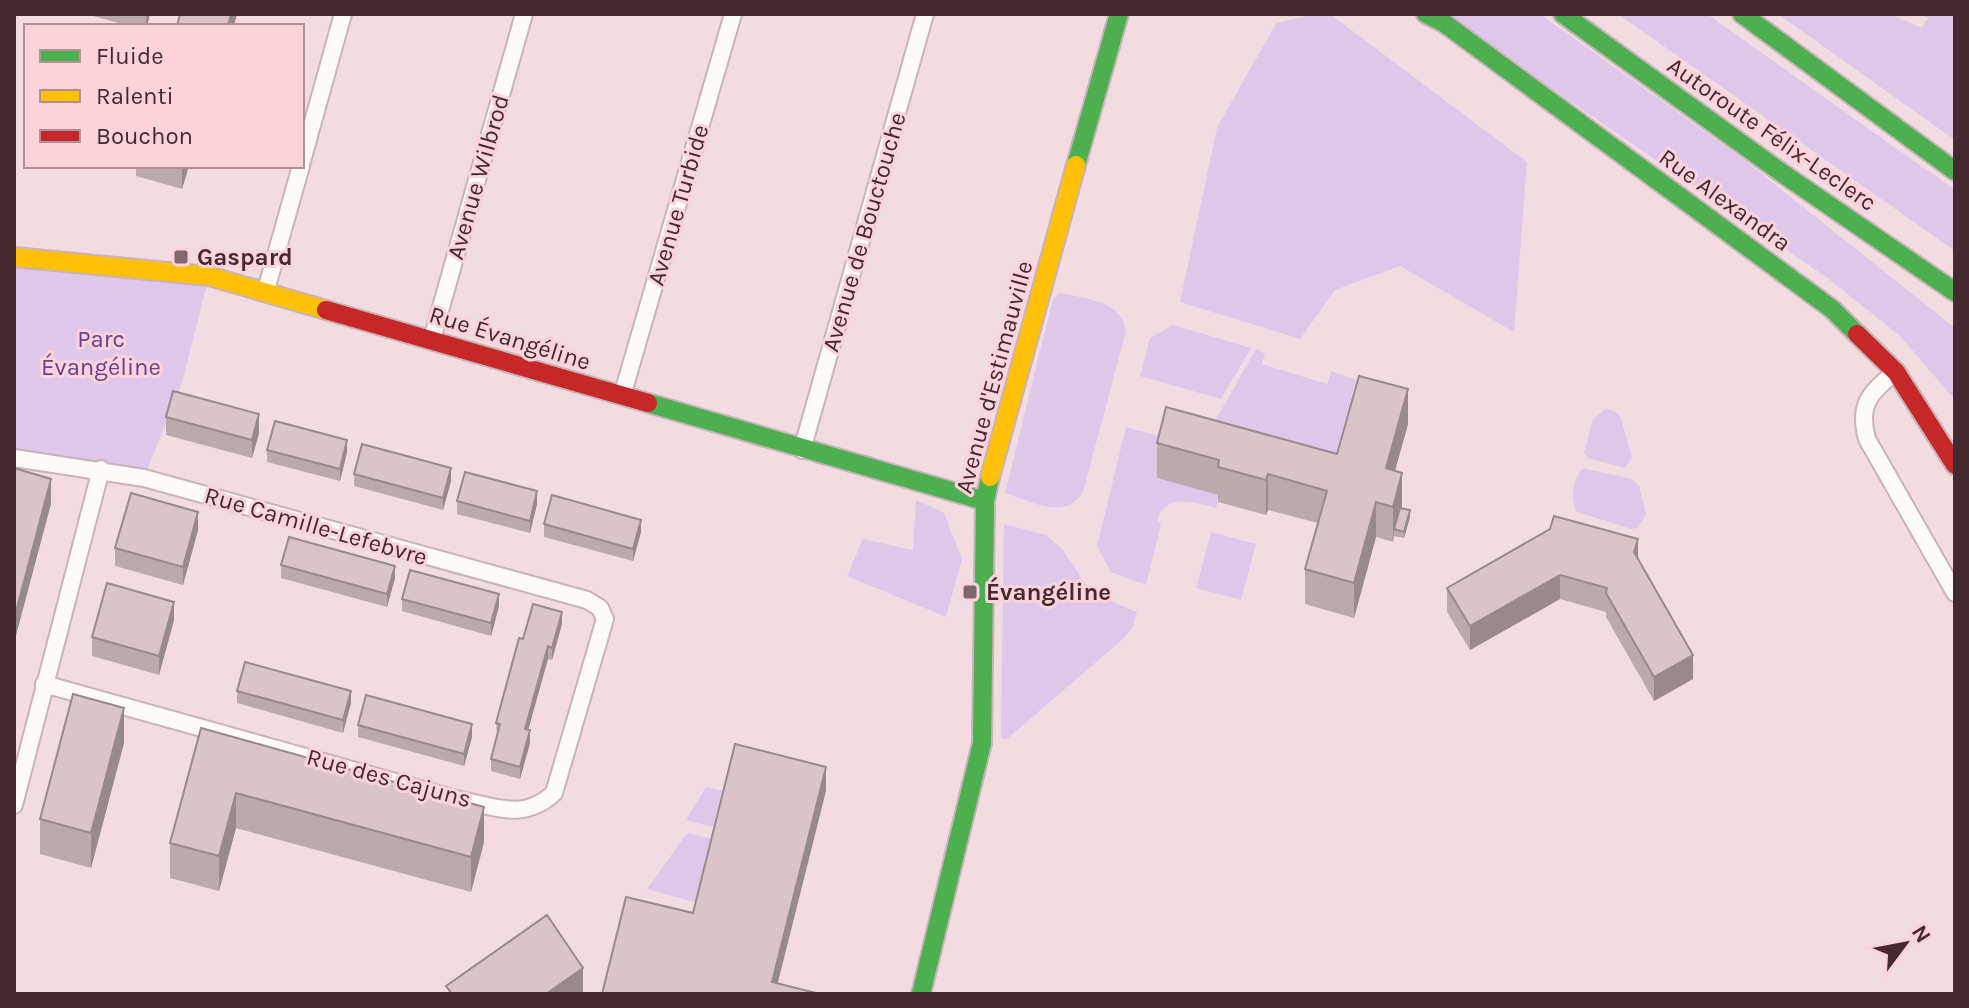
<svg xmlns="http://www.w3.org/2000/svg" width="1969" height="1008" font-family="Karla,sans-serif">
<style>
.green{fill:#dfc7eb}
.lines{fill:none;stroke-linecap:round;stroke-linejoin:round}
.street-casing{stroke:#c9b3b8;stroke-width:20}
.fast-casing{stroke:#c9b3b8;stroke-width:22}
.slow-casing{stroke:#c9b3b8;stroke-width:22}
.jam-casing{stroke:#c9b3b8;stroke-width:22}
.street{stroke:#fdfafa;stroke-width:16}
.fast{stroke:#4caf50;stroke-width:18}
.slow{stroke:#ffc107;stroke-width:18}
.jam{stroke:#c62828;stroke-width:18}
.wall{fill:#bca9ad}
.shaded-wall{fill:#99898d}
.building{fill:#dbc4c9;stroke:#99898d;stroke-width:2}
.poi-dot{fill:#81686e;stroke:#fcd2db;stroke-width:3}
.labels{text-anchor:middle;dominant-baseline:central;stroke-width:6;stroke-linejoin:round;paint-order:stroke}
.street-label{font-size:24px;fill:#442a30;stroke:#fcd2db}
.poi-label{font-size:24px;font-weight:bold;fill:#442a30;stroke:#fcd2db;text-anchor:start}
.park-label{font-size:24px;fill:#674190;stroke:#fcd2db}
</style>
<rect width="100%" height="100%" fill="#f2dce1"/>
<path class="green" d="M1315 14H1330L1527 162 1514 332 1400 266 1335 290 1300 339 1180 302 1217 128 1276 23Z
M1443 14H1540L1743 159 1955 328V400L1900 336 1826 277Z
M1618 14H1707L1955 190V251Z
M1778 14H1889L1922 28 1928 18 1918 14H1955V140Z
M14 257 209 276 182 383 144 478 14 458Z
M1060 293C1085 299 1122 300 1126 331L1083 492C1065 522 1031 501 1005 493L1053 299Z
M1173 325 1251 348 1221 399 1140 376 1150 338Z
M1256 349 1265 354 1262 364 1327 384 1331 371 1356 380 1327 486 1198 451Z
M1605 409 1615 411 1621 418 1632 458 1625 468 1590 459 1584 453 1593 419Z
M1126 427 1181 442 1219 495 1216 508C1194 503 1166 492 1157 520L1161 524 1146 585 1111 572 1097 546Z
M1583 468 1632 479 1639 486 1646 514 1638 528 1631 529 1577 512C1570 499 1572 479 1583 468Z
M916 500 944 513 962 559 946 617 847 576 863 539 913 550Z
M1004 524 1046 535 1064 551 1091 593 1137 612 1133 627 1124 638 1007 739 1001 738Z
M1211 532 1256 544 1241 600 1196 588Z
M706 787 729 792 720 829 686 820Z
M687 833 717 840 701 904 647 889Z"/>
<g class="lines">
<defs>
<path id="street" d="M302 161 343 14
M266 290 301 166
M432 339 524 14
M1896 372C1869 392 1858 406 1867 439L1955 593
M622 396 733 14
M802 450 925 14
M14 458 144 478 587 600 600 608 605 619 554 793C523 822 494 806 456 799L44 684
M14 805 101 469"/>
<path id="fast" d="M1426 14 1444 23 1832 309 1857 334
M1563 14 1782 173 1955 292
M1742 14 1955 171
M1076 165 1119 14
M648 403 985 501
M921 994 982 743 985 501 990 477"/>
<path id="slow" d="M14 257 209 276 326 310
M990 477 1076 165"/>
<path id="jam" d="M326 310 648 403
M1857 334 1896 372 1955 465"/>
</defs>
<use href="#street" class="street-casing"/>
<use href="#fast" class="fast-casing"/>
<use href="#slow" class="slow-casing"/>
<use href="#jam" class="jam-casing"/>
<use href="#street" class="street"/>
<use href="#fast" class="fast"/>
<use href="#slow" class="slow"/>
<use href="#jam" class="jam"/>
</g>
<path class="wall" d="M86 14H150L147 26H129Z
M136 166H189L182 189 136 176Z
M166 417 259 433 252 458 166 435Z
M1408 424 1395 471 1402 508 1410 517 1404 538 1394 536 1393 542 1376 537 1354 618 1305 604V569L1318 523 1268 510 1266 515 1218 502V495L1157 478V443L1337 454Z
M267 450 347 452 340 481 267 462Z
M354 474 451 481 443 510 354 486Z
M457 501 537 504 530 533 457 514Z
M544 524 641 532 633 561 544 537Z
M198 530 183 585 115 566V548Z
M1638 559 1693 679 1654 701 1606 617V612L1560 599 1470 650 1447 612V588Z
M281 565 395 578 387 607 281 578Z
M402 599 499 606 491 636 402 611Z
M174 620 159 675 92 656V637Z
M562 624 552 660 548 659 528 730 530 743 520 779 491 771V759L497 735 496 723 523 639Z
M237 691 351 703 343 733 237 703Z
M358 725 472 737 464 766 358 737Z
M201 728 484 842 471 892 236 828 219 891 170 878V843Z
M124 743 91 868 40 854V819Z"/>
<path class="shaded-wall" d="M146 14H150L147 26H146Z
M231 14H237L234 26H228Z
M182 166H189L182 189Z
M1408 389V424L1386 503V468Z
M259 414V433L252 458V440Z
M347 440V452L340 481V469Z
M451 468V481L443 510V498Z
M1402 473V508L1396 530 1394 529 1393 542V507Z
M1268 474V510L1266 515V480Z
M51 479V504L14 643V619Z
M537 491V504L530 533V521Z
M1376 502V537L1354 618V583Z
M1410 510V517L1404 538V532Z
M198 512V530L183 585V567Z
M641 520V532L633 561V549Z
M1638 539V563L1634 552Z
M395 566V578L387 607V594Z
M1560 575V599L1470 650V626Z
M499 594V606L491 636V623Z
M174 602V620L159 675V656Z
M562 612V624L552 660V648Z
M548 646V659L525 741V729Z
M1693 655V679L1654 701V677Z
M351 691V703L343 733V720Z
M124 708V743L91 868V833Z
M472 724V737L464 766V754Z
M530 730V743L520 779V767Z
M826 767V791L775 994 772 982Z
M236 793V828L219 891V856Z
M484 807V842L471 892V857Z
M583 968V992L581 994H546Z"/>
<path class="building" d="M180 14H231L228 26H177Z
M1359 376 1408 389 1386 468 1402 473 1393 507 1376 502 1354 583 1305 569 1327 491 1268 474 1266 480 1218 467 1219 460 1157 443 1166 407 1337 454Z
M173 391 259 414 252 440 166 417Z
M275 421 347 440 340 469 267 450Z
M362 444 451 468 443 498 354 474Z
M14 468 51 479 14 619Z
M465 472 537 491 530 521 457 501Z
M131 493 198 512 183 567 115 548Z
M552 495 641 520 633 549 544 524Z
M1400 508 1410 510 1404 532 1394 529Z
M1554 516 1638 539 1634 552 1693 655 1654 677 1606 593 1607 588 1560 575 1470 626 1447 588 1550 529Z
M289 537 395 566 387 594 281 565Z
M410 570 499 594 491 623 402 599Z
M107 583 174 602 159 656 92 637Z
M533 604 562 612 552 648 548 646 525 729 530 730 520 767 491 759 500 724 496 723 519 638 523 639Z
M245 662 351 691 343 720 237 691Z
M73 694 124 708 91 833 40 819Z
M366 695 472 724 464 754 358 725Z
M201 728 484 807 471 857 236 793 219 856 170 843Z
M735 744 826 767 772 982 820 994H602L626 897 693 913Z
M547 915 583 968 546 994H452L446 986Z"/>
<g class="poi-dot">
<rect x="173" y="249" width="16" height="16" rx="4"/>
<rect x="962" y="584" width="16" height="16" rx="4"/>
</g>
<g class="labels">
<g class="street-label">
<text transform="translate(1772 134) rotate(35)">Autoroute Félix-Leclerc</text>
<text transform="translate(478 177) rotate(-74)">Avenue Wilbrod</text>
<text transform="translate(1725 200) rotate(36)">Rue Alexandra</text>
<text transform="translate(678 205) rotate(-74)">Avenue Turbide</text>
<text transform="translate(864 232) rotate(-74)">Avenue de Bouctouche</text>
<text transform="translate(510 338) rotate(17)">Rue Évangéline</text>
<text transform="translate(994 377) rotate(-75)">Avenue d'Estimauville</text>
<text transform="translate(316 526) rotate(16)">Rue Camille-Lefebvre</text>
<text transform="translate(389 778) rotate(15)">Rue des Cajuns</text>
</g>
<g class="poi-label">
<text x="197" y="257">Gaspard</text>
<text x="986" y="592">Évangéline</text>
</g>
<g class="park-label">
<text x="101" y="339">Parc<tspan x="101" dy="28">Évangéline</tspan></text>
</g>
</g>
<rect width="1969" height="1008" fill="none" stroke="#442a30" stroke-width="32"/>
<rect x="24" y="24" width="280" height="144" fill="#fcd2db" stroke="#b28f97" stroke-width="2"/>
<rect x="40" y="50" width="40" height="12" fill="#4caf50" stroke="#b28f97" stroke-width="2"/>
<text x="96" y="64" font-size="24" fill="#442a30">Fluide</text>
<rect x="40" y="90" width="40" height="12" fill="#ffc107" stroke="#b28f97" stroke-width="2"/>
<text x="96" y="104" font-size="24" fill="#442a30">Ralenti</text>
<rect x="40" y="130" width="40" height="12" fill="#c62828" stroke="#b28f97" stroke-width="2"/>
<text x="96" y="144" font-size="24" fill="#442a30">Bouchon</text>
<g transform="translate(1905 944) rotate(58)" stroke="#fcd2db" stroke-width="6" paint-order="stroke">
<path d="M0-6L14 30L0 20L-14 30Z" fill="#442a30"/>
<text y="-12" font-size="22" font-weight="bold" text-anchor="middle" fill="#442a30">N</text>
</g>
</svg>
